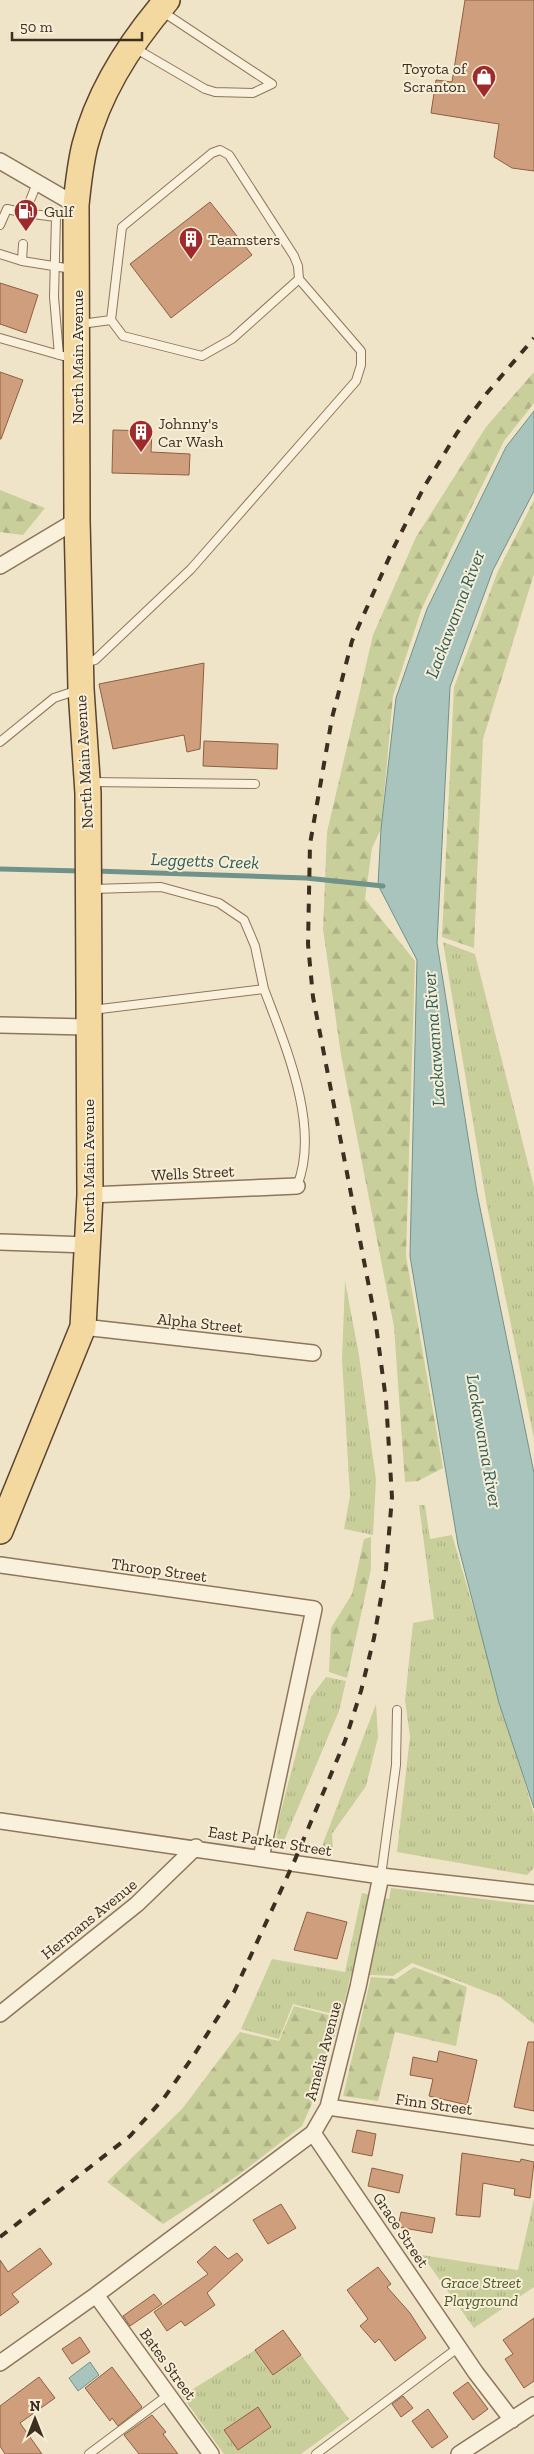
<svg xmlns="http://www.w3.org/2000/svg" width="534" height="2454" font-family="'Zilla Slab',serif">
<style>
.grass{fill:url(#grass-tufts);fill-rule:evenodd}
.forest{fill:url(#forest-firs)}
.water{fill:#a9c4bc;stroke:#6f938a}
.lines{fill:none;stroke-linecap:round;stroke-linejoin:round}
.stream{stroke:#6f938a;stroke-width:5}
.building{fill:#cf9f7d;stroke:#8d5f41}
.service-casing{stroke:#8d765c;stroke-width:10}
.minor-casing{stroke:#8d765c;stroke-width:18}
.primary-casing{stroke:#5b4430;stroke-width:28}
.service{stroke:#faf1dc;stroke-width:8}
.minor{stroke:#faf1dc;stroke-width:15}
.primary{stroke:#f3d9a0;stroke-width:25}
.rail{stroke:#3d2e20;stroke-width:4;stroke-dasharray:9 9;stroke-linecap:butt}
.labels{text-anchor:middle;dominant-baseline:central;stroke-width:4;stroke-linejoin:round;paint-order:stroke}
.poi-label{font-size:16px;fill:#3d2e20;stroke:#f7eed8;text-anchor:start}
.street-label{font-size:16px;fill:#3d2e20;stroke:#f7eed8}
.park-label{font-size:16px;font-style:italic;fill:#4d5a26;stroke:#f7eed8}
.water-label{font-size:18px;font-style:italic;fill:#2f5d5a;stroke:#f7eed8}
</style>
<defs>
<pattern id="grass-tufts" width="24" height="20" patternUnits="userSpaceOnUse" patternTransform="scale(1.25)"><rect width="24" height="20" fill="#c9cf9b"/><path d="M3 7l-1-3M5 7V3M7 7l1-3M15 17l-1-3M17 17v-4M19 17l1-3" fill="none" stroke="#aeb285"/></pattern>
<pattern id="forest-firs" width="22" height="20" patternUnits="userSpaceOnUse" patternTransform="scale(1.25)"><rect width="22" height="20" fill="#c9cf9b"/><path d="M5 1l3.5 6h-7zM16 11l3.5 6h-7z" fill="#aeb285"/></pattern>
</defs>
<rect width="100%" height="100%" fill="#f0e4c8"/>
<path class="grass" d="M443 942 475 954 534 1187V1439L487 1206Z
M345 1281 359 1355 376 1480 373 1535 344 1529 350 1496 342 1359Z
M419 1505H425L430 1539 452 1535 534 1814V1868L527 1875 397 1852 410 1736 405 1700 413 1623 434 1619Z
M326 1677 346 1681 339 1711 284 1841 276 1840 279 1818 311 1697Z
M376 1704 378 1737 366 1786 332 1834 333 1850 322 1846Z
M391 1888 534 1905V2024L500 1997 412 1963 393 1976 351 1974 341 2016 293 2004 279 2039 241 2029 272 1959 345 1972 362 1893 389 1899Z
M534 2199V2287L474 2328 422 2255 518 2270Z
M255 2350 273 2375 301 2355 349 2419 301 2454H224L182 2396ZM258 2407 271 2427 238 2450 224 2430Z"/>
<path class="forest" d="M534 372V403L504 441 422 608 393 696 381 829 372 848 365 899 415 961 406 1256 443 1468 418 1481 405 1482 394 1327 341 1055 323 929 327 832 373 635 416 537 486 427Z
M0 490 45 508 23 535 0 532Z
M534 500V574L483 739 474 948 442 937 454 687 498 571Z
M371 1537V1569L347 1678 329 1672 331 1628 352 1594 364 1539Z
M414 1967 467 1987 456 2046 395 2032 378 2101 343 2096 371 1977 396 1979Z
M294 2006 340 2018 317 2092 302 2126 237 2176 163 2224 107 2182 182 2109 240 2032 279 2041Z"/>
<path class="water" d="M534 411V491L493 570 450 687 437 943 477 1193 534 1473V1808L499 1703 458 1545 410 1256 417 960 378 885 381 829 396 698 427 609 506 447Z
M90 2362 99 2375 78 2391 69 2378Z"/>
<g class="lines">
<path class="stream" d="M0 869 81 871
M95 871 306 878 383 886"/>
</g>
<path class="building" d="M465 0H534V171L512 168 494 157 499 124 431 113 436 80 452 82Z
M210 202 252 255 171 318 130 264Z
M0 283 38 295 26 333 0 324Z
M0 372 23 380 1 439H0Z
M113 430 152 431 151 452 190 454 189 475 112 473Z
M204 663 200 749 187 752 184 735 113 749 99 684Z
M204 741 278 744 277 769 203 766Z
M307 1912 347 1922 337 1959 294 1950Z
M528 2042H534V2111L514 2107Z
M439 2051 477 2060 467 2105 429 2096 433 2079 410 2075 413 2057 437 2062Z
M357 2130 376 2134 372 2156 352 2152Z
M462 2153 520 2162 521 2159 534 2162 530 2198 514 2195 515 2189 483 2183 480 2217 456 2215Z
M372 2168 403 2175 399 2193 368 2186Z
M281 2204 296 2228 268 2244 253 2220Z
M401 2212 435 2218 432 2233 398 2227Z
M215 2246 228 2259 237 2253 243 2260 207 2293 215 2305 185 2326 181 2321 167 2331 154 2312 208 2274 197 2262Z
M40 2248 52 2264 12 2294 19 2302 0 2316V2260L8 2272Z
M378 2267 391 2284 387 2287 410 2313 426 2338 395 2361 379 2339 375 2343 360 2326 368 2319 347 2290Z
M154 2294 162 2304 130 2326 123 2316Z
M534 2318V2381L524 2388 505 2359 513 2354 503 2340Z
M283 2330 301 2355 273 2375 255 2350Z
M80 2337 90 2352 72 2364 62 2349Z
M112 2367 142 2407 118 2426 112 2418 110 2421 85 2388Z
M39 2377 55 2398 20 2423 42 2454H5L0 2446V2406Z
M468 2382 488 2409 473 2420 453 2393Z
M403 2396 413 2408 401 2417 392 2404Z
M258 2407 271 2427 238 2450 224 2430Z
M428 2409 448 2437 432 2448 412 2421Z
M152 2415 166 2432 163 2434 178 2454H139L124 2435Z"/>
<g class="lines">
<defs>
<path id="service" d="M133 47 205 89 215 92 253 93 272 84 163 12
M24 221 25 213 56 217 54 297 59 355
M0 225 7 209 25 213 37 183
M0 254 22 261 72 269
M22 261 23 244
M81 324 111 320 123 336 202 356 232 339 299 279 298 266 294 256 229 155 220 150 212 153 122 227 111 320
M0 338 63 356
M83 663 95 660 191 569 356 381 361 365V351L299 279
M0 742 54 698 78 690
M91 782 255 784
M92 889 161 887 219 903 244 920 255 946 264 989
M92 1010 264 989C285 1045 321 1127 297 1186
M381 1876 396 1765 397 1710
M89 2454 168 2395
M316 2454 459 2347"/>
<path id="minor" d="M0 161 76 205
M0 566 77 520
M0 1025 87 1027
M90 1195 297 1186
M0 1242 88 1245
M83 1327 313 1353
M0 1565 314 1609 261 1858
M0 1821 381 1876 534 1893
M0 2014 137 1904 196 1847
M328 2107 534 2137
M313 2133 476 2373 512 2420
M96 2295 211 2454
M0 2363 96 2295 313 2133 328 2107 358 1987 381 1876
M459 2454 534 2405"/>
<path id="primary" d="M0 1531 83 1327 90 1195 88 793 81 689 77 520 76 205C78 185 80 165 85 145 99 91 131 42 167 0"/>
</defs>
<use href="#service" class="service-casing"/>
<use href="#minor" class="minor-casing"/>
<use href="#primary" class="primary-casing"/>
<use href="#service" class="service"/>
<use href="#minor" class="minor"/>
<use href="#primary" class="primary"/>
<path class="rail" d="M0 2237 130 2136 164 2098 192 2058 234 1992 294 1862 345 1741 361 1691 374 1638 386 1569 392 1497 386 1400 375 1318 313 997 308 944 310 844 332 718 352 641 393 549 424 487 457 433 487 393 534 338"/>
</g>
<defs>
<symbol id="shop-pin" viewBox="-11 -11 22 30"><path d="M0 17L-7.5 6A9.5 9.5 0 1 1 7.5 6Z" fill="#9e2a2b" stroke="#f7eed8"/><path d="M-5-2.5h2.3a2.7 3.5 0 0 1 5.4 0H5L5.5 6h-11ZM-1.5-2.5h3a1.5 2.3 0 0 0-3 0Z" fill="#fff"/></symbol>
<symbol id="fuel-pin" viewBox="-11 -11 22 30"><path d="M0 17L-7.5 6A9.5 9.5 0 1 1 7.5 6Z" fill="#9e2a2b" stroke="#f7eed8"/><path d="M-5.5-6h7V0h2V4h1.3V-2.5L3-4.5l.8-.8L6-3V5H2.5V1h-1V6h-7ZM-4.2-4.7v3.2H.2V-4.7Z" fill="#fff"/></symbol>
<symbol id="building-pin" viewBox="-11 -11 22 30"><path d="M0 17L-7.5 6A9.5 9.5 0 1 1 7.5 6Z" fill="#9e2a2b" stroke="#f7eed8"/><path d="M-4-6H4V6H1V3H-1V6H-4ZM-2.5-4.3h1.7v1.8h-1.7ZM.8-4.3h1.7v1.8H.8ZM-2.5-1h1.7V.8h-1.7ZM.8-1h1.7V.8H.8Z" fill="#fff"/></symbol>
</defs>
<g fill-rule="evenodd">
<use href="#shop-pin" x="470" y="63" width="28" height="38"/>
<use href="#fuel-pin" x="12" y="197" width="28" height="38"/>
<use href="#building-pin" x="177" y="225" width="28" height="38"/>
<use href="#building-pin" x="127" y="418" width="28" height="38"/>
</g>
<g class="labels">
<g class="poi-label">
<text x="466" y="68" text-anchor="end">Toyota of<tspan x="466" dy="18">Scranton</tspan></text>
<text x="44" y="211">Gulf</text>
<text x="208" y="239">Teamsters</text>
<text x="158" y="423">Johnny's<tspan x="158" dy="18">Car Wash</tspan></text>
</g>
<g class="street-label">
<text transform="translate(77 357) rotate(-90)">North Main Avenue</text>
<text transform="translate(84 762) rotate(-93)">North Main Avenue</text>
<text transform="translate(88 1166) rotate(-90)">North Main Avenue</text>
<text transform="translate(193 1173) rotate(-3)">Wells Street</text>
<text transform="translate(200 1323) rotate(6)">Alpha Street</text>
<text transform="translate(159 1570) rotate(8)">Throop Street</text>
<text transform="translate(270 1841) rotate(9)">East Parker Street</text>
<text transform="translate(89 1919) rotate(-39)">Hermans Avenue</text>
<text transform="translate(323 2051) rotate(-75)">Amelia Avenue</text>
<text transform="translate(434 2104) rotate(8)">Finn Street</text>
<text transform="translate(401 2230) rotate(56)">Grace Street</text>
<text transform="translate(168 2364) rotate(54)">Bates Street</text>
</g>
<g class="park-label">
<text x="481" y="2282">Grace Street<tspan x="481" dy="18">Playground</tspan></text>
</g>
<g class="water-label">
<text transform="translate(455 614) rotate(-69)">Lackawanna River</text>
<text transform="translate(205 861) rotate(2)">Leggetts Creek</text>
<text transform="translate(434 1039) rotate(-94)">Lackawanna River</text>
<text transform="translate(484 1441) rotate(80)">Lackawanna River</text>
</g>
</g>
<g transform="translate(35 2419)" stroke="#f7eed8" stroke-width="4" paint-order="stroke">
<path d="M0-4L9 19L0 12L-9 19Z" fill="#3d2e20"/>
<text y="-8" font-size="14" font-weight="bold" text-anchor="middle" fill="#3d2e20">N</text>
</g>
<path d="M12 32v8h130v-8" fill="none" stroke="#3d2e20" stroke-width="2.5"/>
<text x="20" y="32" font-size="15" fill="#3d2e20" stroke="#f7eed8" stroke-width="4" paint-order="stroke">50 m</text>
</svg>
